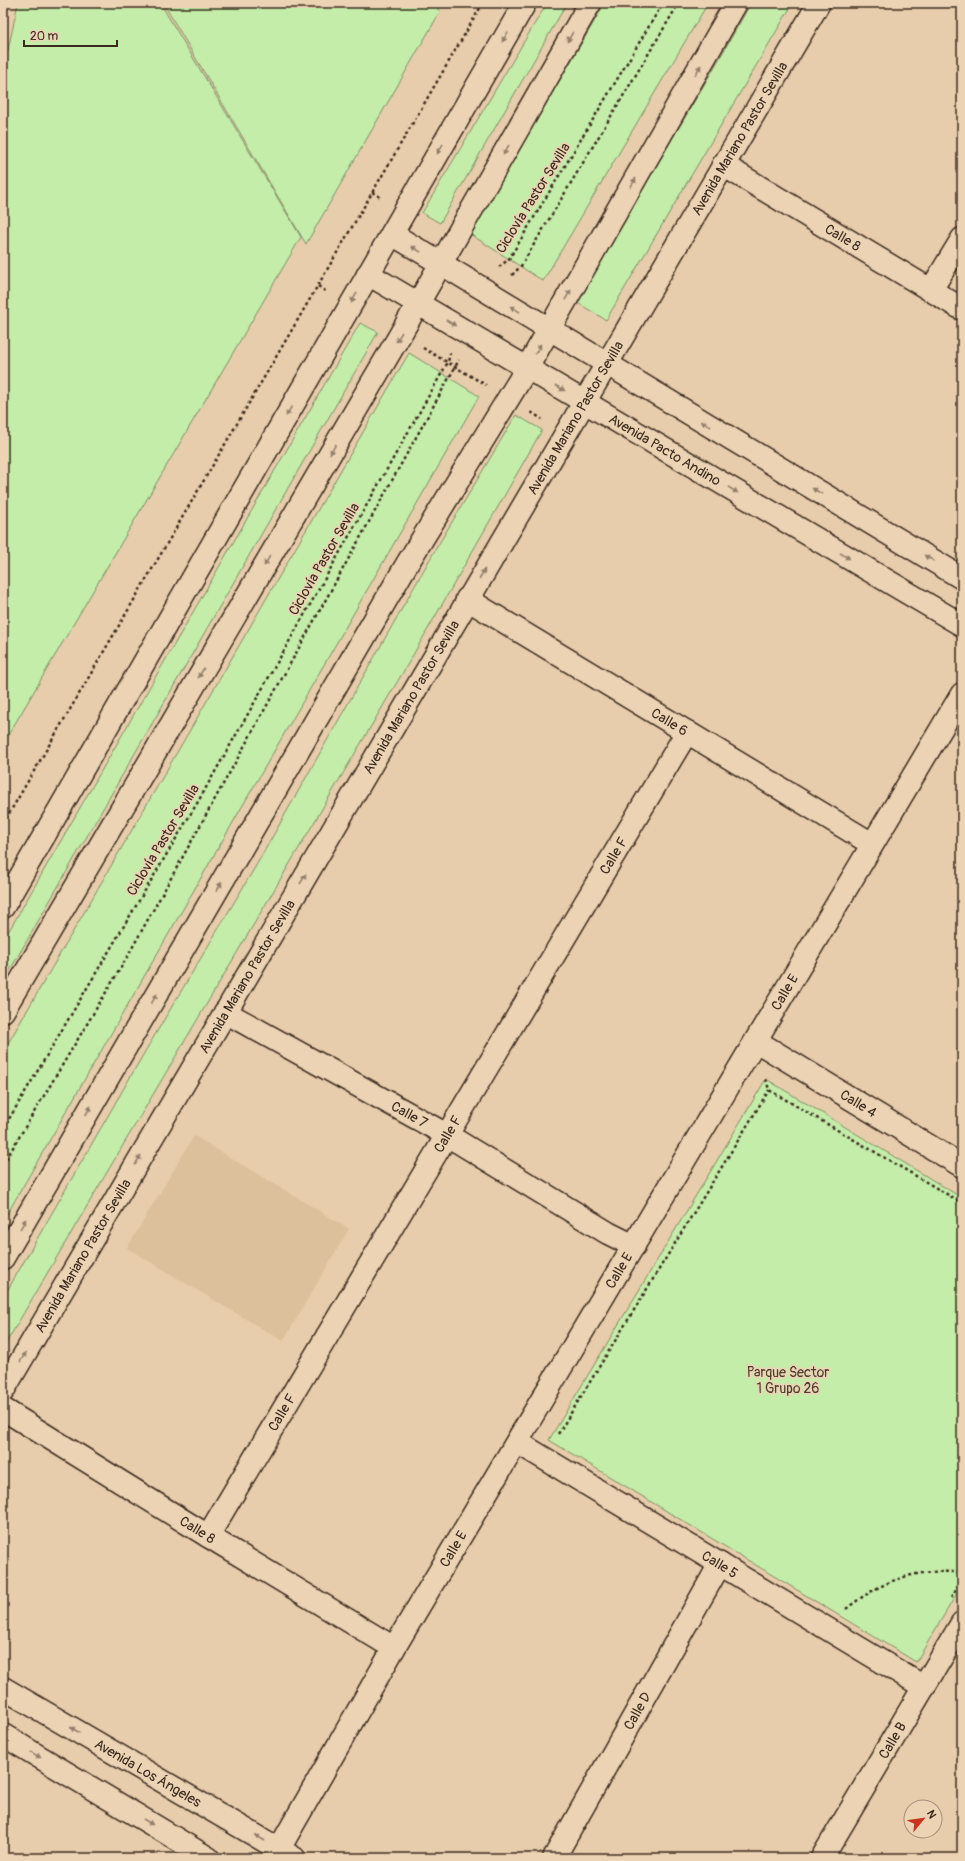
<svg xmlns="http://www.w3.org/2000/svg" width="965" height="1861" font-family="Pangolin,sans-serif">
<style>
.built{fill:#dcbf9b}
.green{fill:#c3eda9;stroke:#7f8c64}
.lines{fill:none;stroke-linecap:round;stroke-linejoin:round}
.minor-casing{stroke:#3b2a1e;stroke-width:25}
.tertiary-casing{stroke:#3b2a1e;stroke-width:25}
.secondary-casing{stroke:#3b2a1e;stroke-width:25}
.path{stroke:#3b2a1e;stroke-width:2.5;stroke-dasharray:3 3;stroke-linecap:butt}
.minor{stroke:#ebd3b4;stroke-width:22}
.tertiary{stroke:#ebd3b4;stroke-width:22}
.secondary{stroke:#ebd3b4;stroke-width:22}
.oneway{fill:#937e69}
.labels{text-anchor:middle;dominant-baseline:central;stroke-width:3.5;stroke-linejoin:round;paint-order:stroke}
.street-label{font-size:14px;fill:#3b2a1e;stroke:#ebd3b4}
.park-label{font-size:14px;fill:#493e2c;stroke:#ebd3b4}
</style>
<rect width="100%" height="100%" fill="#e7cdab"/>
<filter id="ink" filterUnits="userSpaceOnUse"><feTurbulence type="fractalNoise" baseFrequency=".025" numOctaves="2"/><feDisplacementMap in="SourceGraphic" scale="8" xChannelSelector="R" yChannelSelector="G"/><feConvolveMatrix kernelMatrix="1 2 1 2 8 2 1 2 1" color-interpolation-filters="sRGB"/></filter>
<g filter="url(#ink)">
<path class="built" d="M194 1136 349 1229 283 1341 127 1248Z"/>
<path class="green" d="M18 3H160L301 237 3 744V74Z
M163 3H434L440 12 306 244Z
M547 3H567L440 223 422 213Z
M605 3H708L543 281 470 234Z
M751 3H793L606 320 576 302 714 68Z
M360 323 378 332 3 982V941Z
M409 353 479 396 3 1221V1052Z
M516 415 542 430 409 662 3 1348V1298L143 1055 257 864 434 552Z
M766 1079 962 1198V1585L916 1662 549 1440Z"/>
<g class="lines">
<defs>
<g id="minor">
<path id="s1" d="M723 165 962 309"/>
<path d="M931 290 962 239"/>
<path id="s2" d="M467 599 872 844"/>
<path d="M3 907 525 3"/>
<path id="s3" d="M225 1012 447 1135 608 1233 634 1246"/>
<path id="s4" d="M756 1041 962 1166"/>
<path id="s5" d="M3 1391 819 3"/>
<path id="s6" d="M3 1409 208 1536 394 1648"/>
<path id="s7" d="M517 1442 924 1687"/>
<path id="s8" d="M208 1536 687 732"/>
<path id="s9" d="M279 1849 394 1648 962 694"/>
<path id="s10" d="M554 1858 720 1564"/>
<path id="s11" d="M822 1858 962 1623"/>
</g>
<g id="tertiary">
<path d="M392 234 962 578"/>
<path id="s12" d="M368 274 962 625"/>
<path id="s13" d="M3 1688 294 1858"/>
<path d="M3 1735 208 1858"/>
</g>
<path id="secondary" d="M3 1011 400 335 590 3
M3 1258 407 564 527 368 736 3"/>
</defs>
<use href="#minor" class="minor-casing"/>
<use href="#tertiary" class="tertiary-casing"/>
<use href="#secondary" class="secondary-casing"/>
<path class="path" d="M372 192 380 197
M499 267 509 259 663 3
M512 275 521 266 679 3
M318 286 327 292
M423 348 486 385
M531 412 542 419
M3 824 483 3
M766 1079 769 1090 962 1203
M3 1129 199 800 448 362 450 353
M3 1164 126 959 459 360
M558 1434 769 1090
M951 1598 962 1580
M846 1609C881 1581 917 1567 962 1573"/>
<use href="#minor" class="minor"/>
<use href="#tertiary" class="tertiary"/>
<use href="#secondary" class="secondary"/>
</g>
<defs><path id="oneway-solid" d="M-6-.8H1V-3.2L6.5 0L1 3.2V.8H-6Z"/></defs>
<g class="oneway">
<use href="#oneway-solid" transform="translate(505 37) rotate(120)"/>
<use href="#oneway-solid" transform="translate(570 37) rotate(120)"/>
<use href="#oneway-solid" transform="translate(698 70) rotate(-60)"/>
<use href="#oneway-solid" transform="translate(440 149) rotate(120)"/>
<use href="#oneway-solid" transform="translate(506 150) rotate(120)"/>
<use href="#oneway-solid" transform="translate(633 183) rotate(-60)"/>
<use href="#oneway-solid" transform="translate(416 249) rotate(-149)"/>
<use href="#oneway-solid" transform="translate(568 295) rotate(-60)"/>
<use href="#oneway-solid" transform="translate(354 298) rotate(120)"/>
<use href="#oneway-solid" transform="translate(515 309) rotate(-149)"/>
<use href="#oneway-solid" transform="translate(451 323) rotate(31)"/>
<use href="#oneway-solid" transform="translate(399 337) rotate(120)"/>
<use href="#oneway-solid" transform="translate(538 349) rotate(-61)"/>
<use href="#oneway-solid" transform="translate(560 388) rotate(31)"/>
<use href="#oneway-solid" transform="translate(289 411) rotate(120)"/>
<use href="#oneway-solid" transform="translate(706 424) rotate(-149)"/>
<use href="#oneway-solid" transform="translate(333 449) rotate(120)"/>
<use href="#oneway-solid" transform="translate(733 490) rotate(31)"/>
<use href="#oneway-solid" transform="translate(817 491) rotate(-149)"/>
<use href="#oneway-solid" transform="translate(845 556) rotate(31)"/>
<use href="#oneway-solid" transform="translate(929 558) rotate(-149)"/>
<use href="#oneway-solid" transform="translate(267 561) rotate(120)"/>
<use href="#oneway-solid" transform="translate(482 574) rotate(-60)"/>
<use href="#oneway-solid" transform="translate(201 673) rotate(120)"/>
<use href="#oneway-solid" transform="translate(303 879) rotate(-60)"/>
<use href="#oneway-solid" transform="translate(219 887) rotate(-60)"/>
<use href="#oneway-solid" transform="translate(154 999) rotate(-60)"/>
<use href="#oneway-solid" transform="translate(88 1111) rotate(-60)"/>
<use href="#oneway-solid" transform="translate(138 1160) rotate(-60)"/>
<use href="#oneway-solid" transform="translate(23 1224) rotate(-60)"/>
<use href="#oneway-solid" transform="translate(23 1357) rotate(-60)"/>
<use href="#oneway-solid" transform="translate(75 1730) rotate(-150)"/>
<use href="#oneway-solid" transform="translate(36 1755) rotate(31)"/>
<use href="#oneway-solid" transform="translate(148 1822) rotate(31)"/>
<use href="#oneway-solid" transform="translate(260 1838) rotate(-150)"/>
</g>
</g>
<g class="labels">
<g class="street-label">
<text stroke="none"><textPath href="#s5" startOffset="1453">Avenida Mariano Pastor Sevilla</textPath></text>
<text transform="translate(533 198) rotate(-58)">Ciclovía Pastor Sevilla</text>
<text stroke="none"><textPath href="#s1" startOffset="140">Calle 8</textPath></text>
<text stroke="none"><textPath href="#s5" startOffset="1129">Avenida Mariano Pastor Sevilla</textPath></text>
<text stroke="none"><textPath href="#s12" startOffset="345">Avenida Pacto Andino</textPath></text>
<text transform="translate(324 559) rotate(-60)">Ciclovía Pastor Sevilla</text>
<text stroke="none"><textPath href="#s5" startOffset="805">Avenida Mariano Pastor Sevilla</textPath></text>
<text stroke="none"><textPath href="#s2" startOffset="237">Calle 6</textPath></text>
<text transform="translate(163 840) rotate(-59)">Ciclovía Pastor Sevilla</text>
<text stroke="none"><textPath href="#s8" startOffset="792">Calle F</textPath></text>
<text stroke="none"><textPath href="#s5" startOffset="481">Avenida Mariano Pastor Sevilla</textPath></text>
<text stroke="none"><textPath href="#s9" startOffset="995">Calle E</textPath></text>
<text stroke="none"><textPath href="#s4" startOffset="120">Calle 4</textPath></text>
<text stroke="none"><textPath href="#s3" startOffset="211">Calle 7</textPath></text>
<text stroke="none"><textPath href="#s8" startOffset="468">Calle F</textPath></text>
<text stroke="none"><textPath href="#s5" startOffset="157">Avenida Mariano Pastor Sevilla</textPath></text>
<text stroke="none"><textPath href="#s9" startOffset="671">Calle E</textPath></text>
<text stroke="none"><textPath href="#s8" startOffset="144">Calle F</textPath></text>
<text stroke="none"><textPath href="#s6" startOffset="229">Calle 8</textPath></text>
<text stroke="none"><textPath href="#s9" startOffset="347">Calle E</textPath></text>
<text stroke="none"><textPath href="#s7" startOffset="237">Calle 5</textPath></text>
<text stroke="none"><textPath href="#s10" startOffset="169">Calle D</textPath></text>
<text stroke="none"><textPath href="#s11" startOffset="137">Calle B</textPath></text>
<text stroke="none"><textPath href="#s13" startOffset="168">Avenida Los Ángeles</textPath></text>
</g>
<g class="park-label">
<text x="788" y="1372">Parque Sector<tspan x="788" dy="16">1 Grupo 26</tspan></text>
</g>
</g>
<rect width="965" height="1861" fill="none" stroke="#ebd3b4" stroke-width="16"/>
<rect x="8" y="8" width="949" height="1845" fill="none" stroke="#3b2a1e" stroke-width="1.5" filter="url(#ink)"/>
<g transform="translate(923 1819) rotate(61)"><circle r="19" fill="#ebd3b4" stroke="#a58f78"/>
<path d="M0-3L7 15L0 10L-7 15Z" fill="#c8321e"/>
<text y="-6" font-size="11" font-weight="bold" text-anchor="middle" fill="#3b2a1e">N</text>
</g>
<path d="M24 40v6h93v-6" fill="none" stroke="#3b2a1e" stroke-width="2"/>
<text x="30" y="40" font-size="12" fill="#3b2a1e" stroke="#ebd3b4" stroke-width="3" paint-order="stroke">20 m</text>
</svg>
